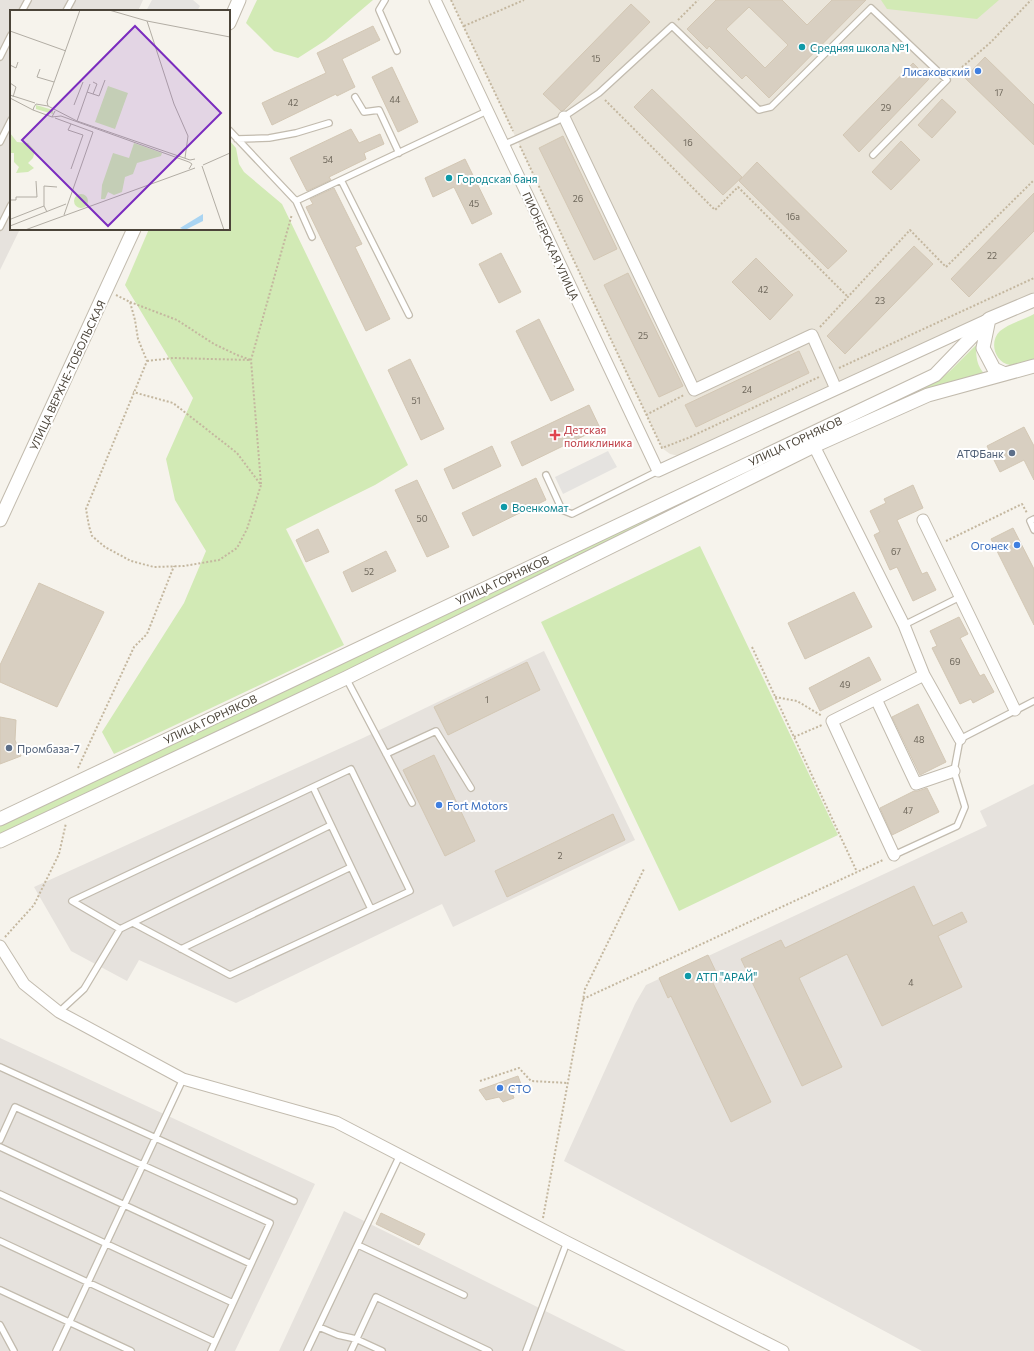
<svg xmlns="http://www.w3.org/2000/svg" width="1034" height="1351" font-family="Commissioner,sans-serif">
<style>
.residential{fill:#eae5da}
.industrial{fill:#e6e2dd}
.green{fill:#d2eab5}
.parking{fill:#e5e3e0}
.building{fill:#d8cfc1;stroke:#d3c7b4;fill-rule:evenodd}
.lines{fill:none;stroke-linecap:round;stroke-linejoin:round}
.service-casing{stroke:#c2bbae;stroke-width:8}
.minor-casing{stroke:#c2bbae;stroke-width:13}
.tertiary-casing{stroke:#c2bbae;stroke-width:15}
.path{stroke:#c4b79f;stroke-width:2;stroke-dasharray:2 2;stroke-linecap:butt}
.service{stroke:#fff;stroke-width:5.5}
.minor{stroke:#fff;stroke-width:11}
.tertiary{stroke:#fff;stroke-width:13}
.culture-dot{fill:#0f9aa8;stroke:#fff;stroke-width:1.5}
.shop-dot{fill:#3f7fe0;stroke:#fff;stroke-width:1.5}
.health-dot{fill:#e0444e;stroke:#fff;stroke-width:1.5}
.service-dot{fill:#5c6f8a;stroke:#fff;stroke-width:1.5}
.labels{text-anchor:middle;dominant-baseline:central;stroke-width:4;stroke-linejoin:round;paint-order:stroke}
.number-label{font-size:9px;fill:#6e675b}
.culture-label{font-size:11px;fill:#0d838f;stroke:#fff;text-anchor:start}
.shop-label{font-size:11px;fill:#366cbe;stroke:#fff;text-anchor:end}
.street-label{font-size:11px;fill:#4b4439;stroke:#fff}
.health-label{font-size:11px;fill:#be3a42;stroke:#fff;text-anchor:start}
.service-label{font-size:11px;fill:#4e5e75;stroke:#fff;text-anchor:end}
.inset-road{fill:none;stroke:#b2ada4;stroke-width:1}
.view{fill:#7b2cbf;fill-opacity:0.15;stroke:#7b2cbf;stroke-width:2}
.inset-edge{fill:none;stroke:#4b4439;stroke-width:2}
</style>
<rect width="100%" height="100%" fill="#f6f3ec"/>
<path class="residential" d="M451 0H1034V292L679 456 670 454 662 448Z"/>
<path class="industrial" d="M0 0H143L138 11H11V229H20L0 270Z
M544 651 635 840 453 927 442 904 236 1003 139 960 127 981 71 951 34 887 363 738Z
M1034 784V1351H922L564 1161 635 1004 646 985 987 826 980 811Z
M0 1038 315 1184 235 1351H0Z
M344 1211 626 1351H279Z"/>
<path class="green" d="M257 0H373L326 40 298 58 274 51 246 23Z
M881 0H999L977 19 887 9Z
M229 140 236 148 239 164 244 172 282 204 408 465 375 485 286 529 344 645 114 754 102 732 184 603 206 551 175 500 166 459 193 398 125 285 149 229H229Z
M1034 314V361C1026 364 1018 367 1010 365 994 362 989 341 1000 331 1008 324 1025 319 1034 314Z
M976 345C976 362 978 368 990 380L936 391 0 835V826L938 381 950 371Z
M700 546 838 835 679 911 541 622Z"/>
<path class="parking" d="M152 0H193L200 6 197 11H146Z
M608 451 617 467 563 494 555 477Z"/>
<path class="building" d="M716 0H782L807 25 832 0H866L769 98 746 75 742 79 709 46 707 49 687 29ZM749 7 788 45 765 68 726 29Z
M631 4 650 22 564 110 561 111 543 94Z
M373 26 380 40 342 59 355 87 337 96 336 94 272 125 262 103 326 73 317 53Z
M985 57 1034 105V145L965 78Z
M913 63 929 79 859 152 843 135Z
M392 67 418 122 398 132 372 77Z
M652 89 742 177 723 195 634 107Z
M942 99 956 112 932 138 918 125Z
M351 129 359 143 380 134 384 144 364 153 366 159 329 177 331 180 307 191 290 158Z
M563 136 617 249 594 260 539 148Z
M901 141 920 160 891 190 872 172Z
M465 159 492 214 472 224 454 187 433 197 425 178Z
M757 162 847 251 828 269 739 181Z
M334 188 362 244 355 247 390 319 366 331 306 207 313 204 310 199Z
M1034 193V231L969 297 951 279Z
M914 246 933 264 845 354 827 336Z
M501 253 521 292 499 303 479 264Z
M756 258 793 295 770 320 732 282Z
M628 273 683 386 659 397 604 285Z
M539 319 574 390 551 401 516 331Z
M799 351 809 373 696 427 685 405Z
M410 359 444 429 421 440 388 370Z
M589 405 600 428 522 466 511 442Z
M1024 427 1034 446V480L1024 460 1000 472 987 446Z
M492 446 501 466 453 489 444 469Z
M536 478 546 500 473 536 462 513Z
M417 480 449 547 427 557 395 490Z
M913 485 923 508 897 520 922 574 927 572 936 590 913 601 897 567 890 570 874 535 880 532 870 511 886 503 884 499Z
M1013 528 1034 569V625L991 539Z
M318 529 329 552 306 562 296 540Z
M386 551 396 571 352 592 343 572Z
M39 583 104 612 57 707 0 682V665Z
M854 592 872 627 805 659 788 623Z
M959 617 968 634 960 638 980 676 984 674 994 692 973 703 971 699 960 704 932 648 937 646 930 631Z
M869 657 881 680 820 711 809 688Z
M527 662 540 690 448 735 434 707Z
M918 704 946 762 920 775 892 717Z
M0 717 16 720 15 740 21 756 0 764Z
M434 755 475 841 445 856 403 770Z
M927 788 939 812 892 835 880 808 914 791H918Z
M613 814 625 840 507 897 495 871Z
M914 886 933 926 962 912 967 922 938 936 962 987 882 1026 847 954 799 978 842 1067 802 1086 741 959 781 940 785 948Z
M708 955 717 974 710 977 771 1102 731 1122 671 996 668 998 659 978Z
M518 1076 522 1087 511 1090 514 1098 503 1102 499 1097 486 1100 479 1090Z
M381 1213 425 1234 419 1245 376 1224Z"/>
<g class="lines">
<defs>
<path id="service" d="M385 0 379 10 397 51
M22 11 28 0
M66 11 72 0
M0 57 11 35
M355 97 364 112 379 110 399 153
M229 130 296 201 487 111
M237 139 269 138 296 133 329 123
M0 142 11 120
M503 145 559 120 599 93 672 26 759 110 771 107 871 8 947 80 873 155
M341 180 409 315
M296 201 312 237
M0 227 11 205
M546 475 562 510 572 514 658 471
M1034 519 1030 521 1034 530
M904 625 960 597
M346 678 412 803
M386 754 436 731 471 788
M313 787 371 909
M894 855 957 826 965 807 954 771 960 739 1034 701
M120 929 72 901 351 769 410 891 230 975 133 923
M181 949 351 867
M59 1012 84 989 120 929 331 825
M0 1067 294 1201
M0 1140 15 1107 270 1223 211 1351
M0 1147 251 1264
M0 1194 233 1303
M0 1241 215 1342
M358 1245 464 1295
M0 1290 131 1351
M0 1325 14 1351
M319 1327 338 1335 356 1339 382 1351
M56 1351 183 1079
M307 1351 400 1155
M351 1351 376 1297 489 1351
M526 1351 567 1242"/>
<path id="minor" d="M435 0 658 471 985 321
M564 117 694 390 812 335 836 389
M814 446 904 625 924 675 960 739
M923 520 1015 710
M924 675 876 699 916 784 954 771
M876 699 832 721 894 855
M0 946 24 984 59 1012 183 1079 336 1122 567 1242 783 1351"/>
<path id="tertiary" d="M229 23 239 0
M1005 374 994 369 983 348 989 319 1034 300
M0 520 134 229
M0 819 935 375 989 319
M0 841 346 678 814 446 928 395 1034 366"/>
</defs>
<use href="#service" class="service-casing"/>
<use href="#minor" class="minor-casing"/>
<use href="#tertiary" class="tertiary-casing"/>
<path class="path" d="M451 0 513 131
M678 20 698 0
M464 26 524 0
M953 75 991 42 1031 0
M605 100 715 210 738 187 848 297
M520 146 662 448 688 438 819 377
M116 295 130 302 135 320 138 339 147 361 86 509 89 526 92 536 105 547 131 561 154 567 184 566 219 560 237 548 247 529 261 485 237 453 173 403 133 392
M130 302 177 320 214 344 237 355 251 360
M820 327 910 230 946 267 1034 180
M147 361 173 358 250 360
M839 368 1034 278
M646 415 684 395
M261 484 251 360 292 214
M946 541 1022 504 1027 513
M752 647 857 872
M775 697 797 701 822 716
M794 737 822 725
M78 768 134 647 147 634 174 566
M5 937 34 905 59 854 66 823
M583 999 883 860
M480 1081 519 1068 531 1081 568 1083
M543 1218 585 989 644 869"/>
<use href="#service" class="service"/>
<use href="#minor" class="minor"/>
<use href="#tertiary" class="tertiary"/>
</g>
<g class="culture-dot">
<circle cx="802" cy="47" r="4"/>
<circle cx="449" cy="178" r="4"/>
<circle cx="504" cy="507" r="4"/>
<circle cx="688" cy="976" r="4"/>
</g>
<g class="shop-dot">
<circle cx="978" cy="71" r="4"/>
<circle cx="1017" cy="545" r="4"/>
<circle cx="439" cy="805" r="4"/>
<circle cx="500" cy="1088" r="4"/>
</g>
<path class="health-dot" d="M553 429h4v4h4v4h-4v4h-4v-4h-4v-4h4z"/>
<g class="service-dot">
<circle cx="1012" cy="453" r="4"/>
<circle cx="9" cy="748" r="4"/>
</g>
<g class="labels">
<g class="number-label">
<text x="596" y="58">15</text>
<text x="999" y="92">17</text>
<text x="395" y="99">44</text>
<text x="293" y="102">42</text>
<text x="886" y="107">29</text>
<text x="688" y="142">16</text>
<text x="328" y="159">54</text>
<text x="578" y="198">26</text>
<text x="474" y="203">45</text>
<text x="793" y="216">16а</text>
<text x="992" y="255">22</text>
<text x="763" y="289">42</text>
<text x="880" y="300">23</text>
<text x="643" y="335">25</text>
<text x="747" y="389">24</text>
<text x="416" y="400">51</text>
<text x="422" y="518">50</text>
<text x="896" y="551">67</text>
<text x="369" y="571">52</text>
<text x="955" y="661">69</text>
<text x="845" y="684">49</text>
<text x="487" y="699">1</text>
<text x="919" y="739">48</text>
<text x="908" y="810">47</text>
<text x="560" y="855">2</text>
<text x="911" y="982">4</text>
</g>
<g class="culture-label">
<text x="810" y="47">Средняя школа №1</text>
<text x="457" y="178">Городская баня</text>
<text x="512" y="507">Военкомат</text>
<text x="696" y="976">АТП "АРАЙ"</text>
</g>
<g class="shop-label">
<text x="970" y="71">Лисаковский</text>
<text x="1009" y="545">Огонек</text>
<text x="447" y="805" text-anchor="start">Fort Motors</text>
<text x="508" y="1088" text-anchor="start">СТО</text>
</g>
<g class="street-label">
<text transform="translate(551 246) rotate(65)">ПИОНЕРСКАЯ УЛИЦА</text>
<text transform="translate(67 375) rotate(-65)">УЛИЦА ВЕРХНЕ-ТОБОЛЬСКАЯ</text>
<text transform="translate(795 441) rotate(-25)">УЛИЦА ГОРНЯКОВ</text>
<text transform="translate(502 580) rotate(-25)">УЛИЦА ГОРНЯКОВ</text>
<text transform="translate(210 719) rotate(-25)">УЛИЦА ГОРНЯКОВ</text>
</g>
<g class="health-label">
<text x="564" y="429">Детская<tspan x="564" dy="13">поликлиника</tspan></text>
</g>
<g class="service-label">
<text x="1004" y="453">АТФБанк</text>
<text x="17" y="748" text-anchor="start">Промбаза-7</text>
</g>
</g>
<g transform="translate(10 10)">
<rect width="220" height="220" fill="#f6f3ec"/>
<path d="M98 76 118 83 105 119 85 112ZM26 95 43 100V104L26 99ZM0 123 7 132 18 133 25 141 23 148 18 153 24 158 18 162 6 163 9 157 4 152V143H0ZM124 133 152 143 151 146 127 153 123 164 115 167 112 182 104 185 98 182 95 189H91L92 175 103 143 119 148ZM64 191a7 7 0 1 1 14 0a7 7 0 1 1-14 0Z" fill="#d2eab5"/>
<path d="M193 204V211L175 220 170 218Z" fill="#a9d4f2"/>
<path class="inset-road" d="M99 0 137 11 220 27M137 11 164 94 178 126 175 148M0 21 56 41M0 55 6 58 8 52M30 59 27 67 44 72M0 73 6 77 3 87M77 82 83 84 87 74 83 72M83 84 89 86 95 70M0 85 25 93M0 88 23 100M64 95 73 72M38 96 37 92 70 0M45 101 42 107 23 100 24 97 26 94 38 96 67 111 180 150 185 149M42 107 51 106 179 152 182 154 179 159M45 108 83 122 54 205M67 111 80 74M193 155 220 143M192 156 214 220M61 159 73 125 58 120 61 114M0 190H6V187H27L26 171M37 202 34 196V176L47 177M1 209 34 196M0 216 56 194M15 220 185 158"/>
<path class="view" d="M125 16 211 103 98 216 12 130Z"/>
<rect width="220" height="220" class="inset-edge"/>
</g>
</svg>
